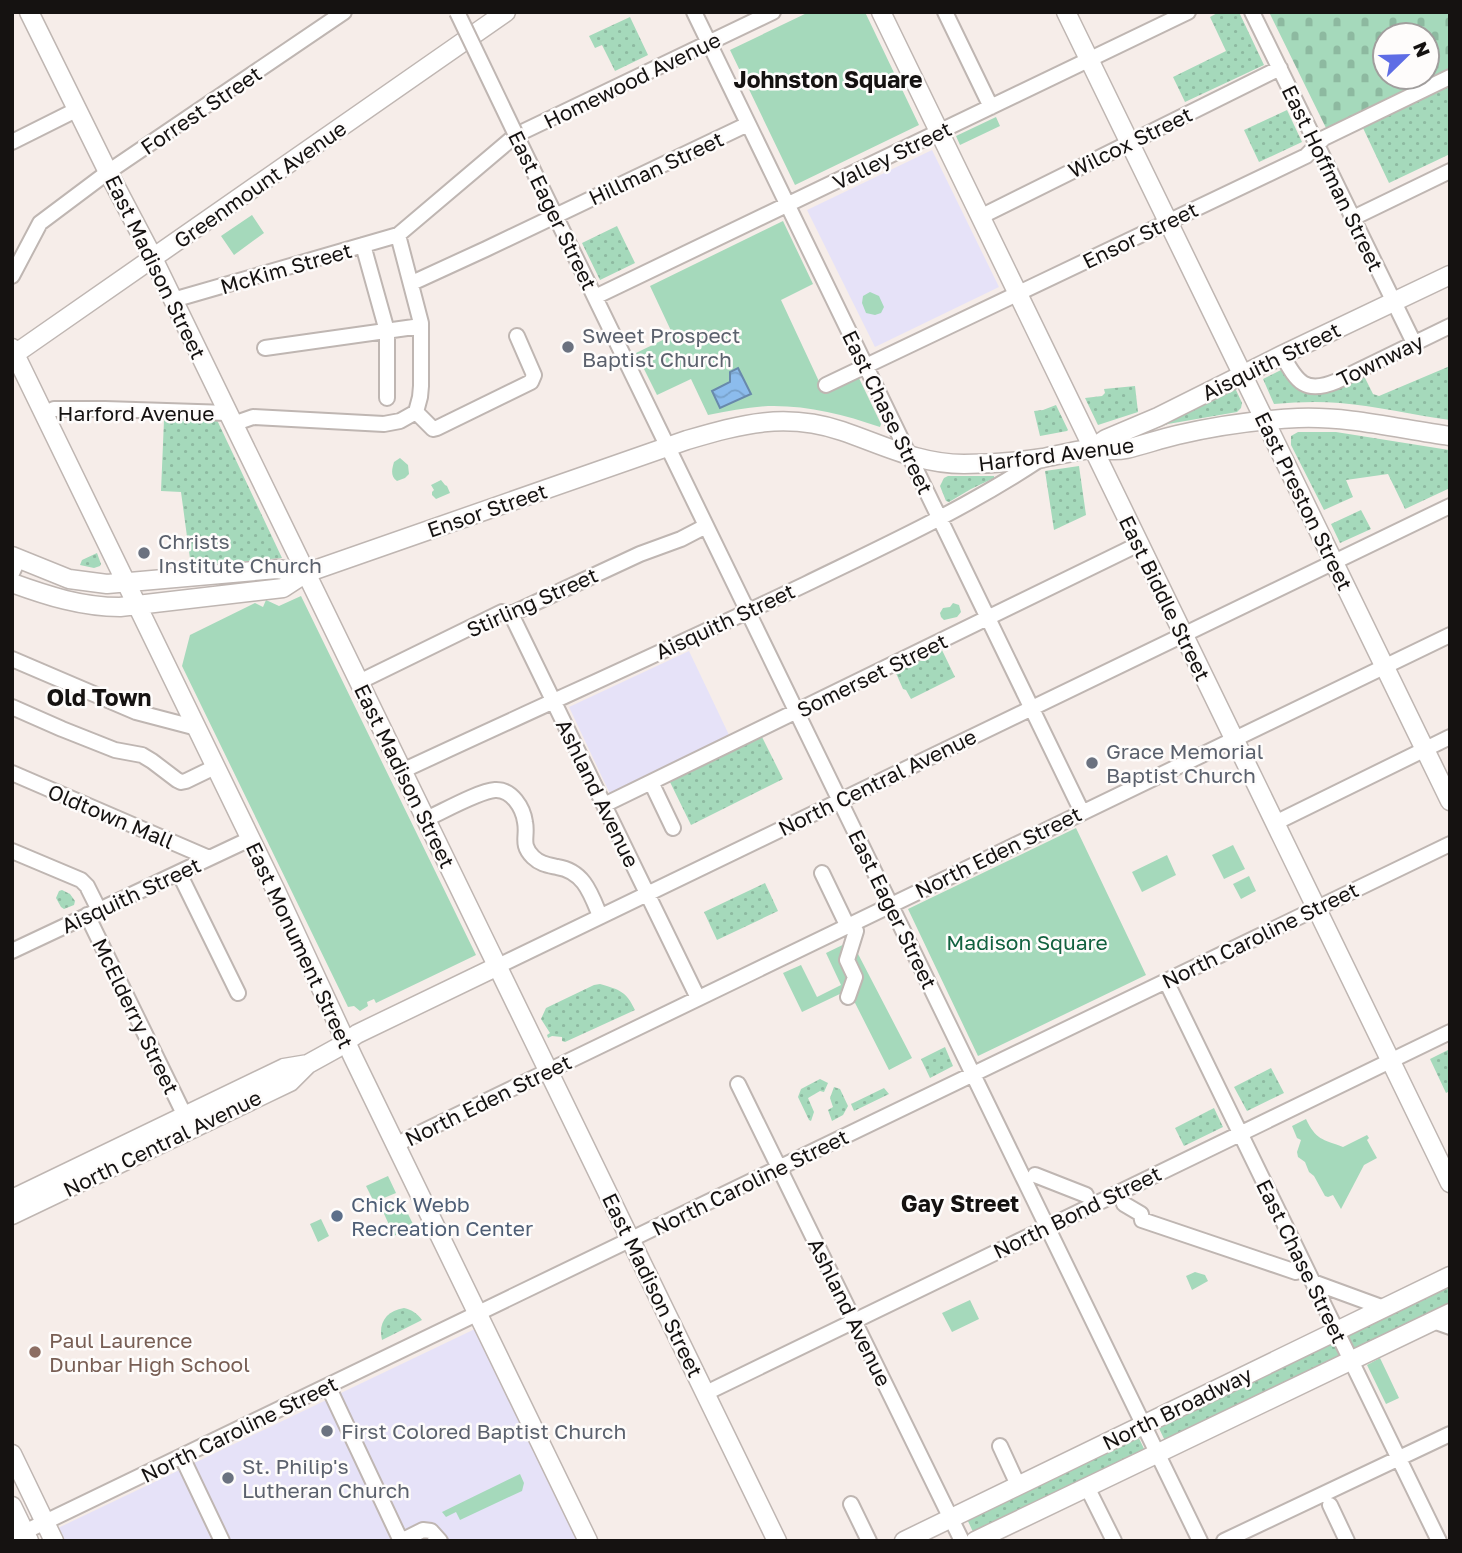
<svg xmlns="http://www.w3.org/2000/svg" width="1462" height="1553" font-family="'Golos Text',sans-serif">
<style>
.education{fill:#e6e2f8}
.grass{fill:url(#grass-dots)}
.cemetery{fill:url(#cemetery-stones);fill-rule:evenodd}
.green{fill:#a5d9bb}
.water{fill:url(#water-waves);stroke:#6889ab;stroke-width:2}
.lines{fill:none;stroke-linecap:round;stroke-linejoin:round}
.minor-casing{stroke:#bfb6b2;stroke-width:18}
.major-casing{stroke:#bfb6b2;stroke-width:21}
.minor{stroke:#fff;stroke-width:14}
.major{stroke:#fff;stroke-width:18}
.minor-bridge-casing{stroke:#bfb6b2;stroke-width:18;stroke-linecap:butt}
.minor-bridge{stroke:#fff;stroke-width:14}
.worship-dot{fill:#6b7280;stroke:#fefcfb;stroke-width:2.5}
.service-dot{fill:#5c6f8a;stroke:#fefcfb;stroke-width:2.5}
.education-dot{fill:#8d6e63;stroke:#fefcfb;stroke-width:2.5}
.labels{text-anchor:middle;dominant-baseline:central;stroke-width:5;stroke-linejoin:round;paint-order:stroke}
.street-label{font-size:21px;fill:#151211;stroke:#fefcfb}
.worship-label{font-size:21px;fill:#5b616d;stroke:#fefcfb;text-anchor:start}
.park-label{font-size:21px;fill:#11613f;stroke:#fefcfb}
.service-label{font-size:21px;fill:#4e5e75;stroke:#fefcfb;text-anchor:start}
.education-label{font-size:21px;fill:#785e54;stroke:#fefcfb;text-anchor:start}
.neighbourhood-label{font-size:23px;font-weight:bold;fill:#151211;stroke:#fefcfb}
</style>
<defs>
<pattern id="grass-dots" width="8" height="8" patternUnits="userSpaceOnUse" patternTransform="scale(1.75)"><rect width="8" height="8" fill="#a5d9bb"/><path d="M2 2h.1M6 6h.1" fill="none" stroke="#8db9a0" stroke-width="1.8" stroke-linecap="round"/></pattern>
<pattern id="cemetery-stones" width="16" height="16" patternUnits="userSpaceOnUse" patternTransform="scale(1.75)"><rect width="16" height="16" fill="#a5d9bb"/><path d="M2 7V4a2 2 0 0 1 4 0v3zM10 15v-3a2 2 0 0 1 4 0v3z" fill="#8db9a0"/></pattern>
<pattern id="water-waves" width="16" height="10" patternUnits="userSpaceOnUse" patternTransform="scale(1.75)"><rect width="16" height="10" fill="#8cbced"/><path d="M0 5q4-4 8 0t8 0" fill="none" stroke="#78a1ca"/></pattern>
</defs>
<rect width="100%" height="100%" fill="#f6ede9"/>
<path class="education" d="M932 150 999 287 875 347 807 210Z
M689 651 730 737 610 794 569 707Z
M477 1328 578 1541H64L58 1528Z"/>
<path class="grass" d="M1219 12H1239L1264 65 1185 102 1173 77 1226 51 1210 17Z
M630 17 648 55 615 71 602 45 595 48 589 36Z
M1450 84V154L1389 183 1363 128Z
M1287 110 1302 142 1259 162 1244 130Z
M617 226 635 263 600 280 582 243Z
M1450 366V420C1413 415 1377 406 1340 403 1318 401 1296 402 1274 404L1263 379 1285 368 1301 385 1362 372 1373 394 1379 396Z
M1135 386 1138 412 1098 425 1085 398 1102 396 1105 393 1104 389Z
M1233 389 1236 390 1242 403 1241 408 1237 412 1168 424 1152 430 1151 427Z
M1056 405 1068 430 1067 431 1040 436 1034 411 1043 410Z
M164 420H217L282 558 191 566 181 492 161 491Z
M1298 432H1336L1449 450 1450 488 1405 509 1388 474 1346 480 1353 497 1324 510 1291 445V436Z
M1079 466 1086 515 1054 530 1045 471Z
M948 476H994V478L971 489 949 502 946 501 940 486 944 478Z
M1361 510 1371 529 1340 543 1331 524Z
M97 553 101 564 100 566 94 568 80 565 82 560Z
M941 648 955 677 911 699 906 690 903 689 895 671 896 670Z
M762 737 783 779 691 825 670 782Z
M765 883 778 911 717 940 704 912Z
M62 890 70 894 75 901 74 905 64 909 61 907 56 898 59 891Z
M600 984C620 990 626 991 635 1010L565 1042 562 1041V1037L552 1036 548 1038 547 1035 550 1033 541 1019 546 1008 594 985Z
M945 1047 953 1066 930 1078 921 1059Z
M1450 1049V1091L1446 1093 1430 1059Z
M1271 1068 1284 1093 1247 1111 1234 1087Z
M820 1079 828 1083 824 1092 820 1091 808 1098 814 1112 811 1121 809 1120 798 1097 801 1089Z
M834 1087 840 1089 848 1106 843 1115 832 1121 828 1110 833 1107 830 1098Z
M884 1088 889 1094 854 1111 851 1104Z
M1214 1108 1223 1127 1184 1146 1175 1128Z
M1450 1283V1306L1356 1352 1346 1333Z
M404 1308C412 1310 417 1313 422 1320L382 1340C378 1323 386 1311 404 1308Z
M1332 1340 1342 1359 1166 1443 1157 1424Z
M1137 1434 1146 1453 975 1536 966 1517Z"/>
<path class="cemetery" d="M1269 12H1450V71L1327 130ZM1385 35H1427V77H1385Z"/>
<path class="green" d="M809 12H865L919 125 795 185 730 50Z
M996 117 1000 126 960 145 956 136Z
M252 215 264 233 234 255 221 236Z
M783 221 813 284 781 300 823 390 857 374 881 424 880 427C843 414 806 405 768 406 748 407 728 411 708 415L691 379 657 395 636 353 673 335 650 286Z
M870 292 879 296 884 307 881 313 875 315 866 313 862 303 863 296Z
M400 458 408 465 409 474 405 478 397 481C390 476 392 469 394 462Z
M441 480 445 485 447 486 450 493 436 499 432 495V492L434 490 431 485Z
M301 596 476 955 376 1003 374 999 367 1002 368 1006 360 1011 354 1006 348 1007 182 666 190 635 255 603 263 607 266 600 279 606Z
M953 603 959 605 961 612 957 617 944 620 941 617 940 613 943 608 950 607Z
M1076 828 1146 975 978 1056 908 909Z
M1233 845 1245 869 1224 879 1212 855Z
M1167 855 1176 875 1142 892 1132 872Z
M1249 876 1256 891 1241 899 1233 884Z
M857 938 856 950 912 1058 889 1070 851 995 844 992 802 1012 783 973 801 965 817 997 841 985 826 953Z
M1306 1119C1316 1140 1322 1139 1343 1147L1367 1135 1369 1138 1367 1140 1377 1158 1364 1165 1341 1209 1333 1195 1328 1197 1325 1196 1314 1176 1309 1172 1305 1162 1298 1157 1297 1152 1301 1140 1297 1138 1292 1126Z
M388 1176 396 1193 374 1202 366 1186Z
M400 1198 414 1226 394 1236 381 1207Z
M321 1219 329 1236 318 1242 310 1224Z
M1195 1272 1205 1275 1208 1281 1192 1290 1186 1276Z
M970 1300 979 1319 952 1332 942 1313Z
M1380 1358 1399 1398 1386 1404 1367 1365Z
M520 1474 524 1483 522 1491 460 1520 456 1512 446 1517 442 1512Z"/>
<path class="water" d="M738 368 751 394 720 408 712 391 730 382V372Z"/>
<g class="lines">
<defs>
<path id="minor" d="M694 12 1082 812
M945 12 991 107
M1252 12 1414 343
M516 135 1200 1541
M12 142 78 109
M980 217 1280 68
M1353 218 1450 171
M398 235 421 323V386L420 397 416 412
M363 245 387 331V398
M12 276 40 223 108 172 344 12
M412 283 486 249 748 124
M595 297 1188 12
M173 300 398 235 516 135 773 12
M265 348 421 326
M1282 355C1297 381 1304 395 1337 381L1450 326
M826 385 1306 156 1324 138 1450 77
M44 414 54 409H105L228 413
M233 424 253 417 384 424 400 421 416 412 433 429 437 428 531 382 534 375 517 336
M12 573 19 558
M511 614 698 998
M12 659 136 712 197 728
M359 682 502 612 511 614 640 554 681 539 706 526
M12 707 62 729 115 750 142 755 152 761 177 780 181 782 186 781 215 767
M402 771C537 708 672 648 806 584 886 545 965 509 1039 460
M12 773 209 858
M651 782 673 828
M604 805 1139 544
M426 819C442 812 479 791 495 790 512 789 523 808 525 822 528 837 520 844 533 857 540 864 548 865 557 867 584 871 591 894 600 916
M1275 823 1450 737
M12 851 81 880 87 886 99 910
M179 873 238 993
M822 873 847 925
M87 915 185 1116
M12 951 250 839
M498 966 1450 506
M1166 981 1439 1541
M848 997 855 977 847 960 856 931
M738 1084 962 1541
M395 1145 1450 635
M1035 1175 1086 1195
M1124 1204 1141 1214 1142 1220 1296 1272
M1313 1282 1384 1308
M1433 1321 1450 1327
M328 1386 401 1541
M706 1393 1450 1032
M1000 1446 1018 1485
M182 1457 222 1541
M1087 1487 1114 1541
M851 1504 869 1541
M1330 1505 1347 1541
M12 1538 1450 844
M401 1541 423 1530 431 1531 440 1541
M1224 1541 1450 1434"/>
<path id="major" d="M29 12 108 172 148 248 777 1541
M881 12 1450 1183
M1066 12 1450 801
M12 348 276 891 353 1057 588 1541
M12 356 506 12
M1093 448 1106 439 1158 417 1282 355 1450 275
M12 556 69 579 107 584 277 569 306 573
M12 583C48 596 82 607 120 607L283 588 306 573 687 440C742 424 785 412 842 431 883 445 919 464 964 464 990 464 1017 462 1043 458 1058 455 1074 451 1090 449 1103 448 1111 452 1126 449 1143 445 1160 439 1177 435 1216 426 1258 420 1298 418 1349 416 1399 429 1450 436
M12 1199 284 1068 308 1064
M12 1215 290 1082 308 1064 337 1048 357 1034 498 966
M12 1454 54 1541
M12 1506 29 1541
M904 1541 1450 1276
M975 1541 1450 1313"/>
</defs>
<use href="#minor" class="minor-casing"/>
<use href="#major" class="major-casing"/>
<use href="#minor" class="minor"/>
<use href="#major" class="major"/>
<defs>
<path id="minor-bridge" d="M457 12 516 135"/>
</defs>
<use href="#minor-bridge" class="minor-bridge-casing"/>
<use href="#minor-bridge" class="minor-bridge"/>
</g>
<g class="worship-dot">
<circle cx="568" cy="347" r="7"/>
<circle cx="144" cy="553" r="7"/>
<circle cx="1092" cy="763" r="7"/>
<circle cx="327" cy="1431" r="7"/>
<circle cx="228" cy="1478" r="7"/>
</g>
<circle class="service-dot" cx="337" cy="1216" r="7"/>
<circle class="education-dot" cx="35" cy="1352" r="7"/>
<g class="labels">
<g class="street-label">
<text transform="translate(632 80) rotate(-26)">Homewood Avenue</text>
<text transform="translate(201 110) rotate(-34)">Forrest Street</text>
<text transform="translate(1130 142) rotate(-26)">Wilcox Street</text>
<text transform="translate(892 155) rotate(-26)">Valley Street</text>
<text transform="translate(656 168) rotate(-25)">Hillman Street</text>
<text transform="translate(1333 178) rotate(64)">East Hoffman Street</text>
<text transform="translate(260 184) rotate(-35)">Greenmount Avenue</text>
<text transform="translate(553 210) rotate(64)">East Eager Street</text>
<text transform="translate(1140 235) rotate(-26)">Ensor Street</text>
<text transform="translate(156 267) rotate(64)">East Madison Street</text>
<text transform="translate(286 268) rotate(-16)">McKim Street</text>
<text transform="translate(1380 360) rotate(-26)">Townway</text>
<text transform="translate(1271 361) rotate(-26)">Aisquith Street</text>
<text transform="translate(888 412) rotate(64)">East Chase Street</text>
<text x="136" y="413">Harford Avenue</text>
<text transform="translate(1056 454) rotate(-7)">Harford Avenue</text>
<text transform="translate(1304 501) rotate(64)">East Preston Street</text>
<text transform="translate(487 510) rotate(-19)">Ensor Street</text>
<text transform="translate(1165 598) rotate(64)">East Biddle Street</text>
<text transform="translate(532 602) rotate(-24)">Stirling Street</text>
<text transform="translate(725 621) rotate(-25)">Aisquith Street</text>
<text transform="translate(872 675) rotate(-26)">Somerset Street</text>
<text transform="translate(405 776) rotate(64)">East Madison Street</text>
<text transform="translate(877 782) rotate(-26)">North Central Avenue</text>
<text transform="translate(598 793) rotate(64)">Ashland Avenue</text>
<text transform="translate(111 816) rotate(23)">Oldtown Mall</text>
<text transform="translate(998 852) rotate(-26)">North Eden Street</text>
<text transform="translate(131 895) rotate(-25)">Aisquith Street</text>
<text transform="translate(893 909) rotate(64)">East Eager Street</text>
<text transform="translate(1260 935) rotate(-26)">North Caroline Street</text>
<text transform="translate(300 945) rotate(65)">East Monument Street</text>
<text transform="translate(136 1016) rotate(64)">McElderry Street</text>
<text transform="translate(488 1100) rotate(-26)">North Eden Street</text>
<text transform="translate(162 1143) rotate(-26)">North Central Avenue</text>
<text transform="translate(750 1182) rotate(-26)">North Caroline Street</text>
<text transform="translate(1077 1212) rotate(-26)">North Bond Street</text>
<text transform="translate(1302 1261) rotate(64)">East Chase Street</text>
<text transform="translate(653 1285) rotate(64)">East Madison Street</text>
<text transform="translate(850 1312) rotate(64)">Ashland Avenue</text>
<text transform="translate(1177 1408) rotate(-26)">North Broadway</text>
<text transform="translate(239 1429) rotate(-26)">North Caroline Street</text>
</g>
<g class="worship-label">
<text x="582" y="335">Sweet Prospect<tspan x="582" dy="24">Baptist Church</tspan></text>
<text x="158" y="541">Christs<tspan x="158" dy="24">Institute Church</tspan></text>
<text x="1106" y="751">Grace Memorial<tspan x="1106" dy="24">Baptist Church</tspan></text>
<text x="341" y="1431">First Colored Baptist Church</text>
<text x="242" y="1466">St. Philip's<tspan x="242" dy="24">Lutheran Church</tspan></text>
</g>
<g class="park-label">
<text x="1027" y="942">Madison Square</text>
</g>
<g class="service-label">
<text x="351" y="1204">Chick Webb<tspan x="351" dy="24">Recreation Center</tspan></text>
</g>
<g class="education-label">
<text x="49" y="1340">Paul Laurence<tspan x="49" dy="24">Dunbar High School</tspan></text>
</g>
<g class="neighbourhood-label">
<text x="828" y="79">Johnston Square</text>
<text x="99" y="697">Old Town</text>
<text x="960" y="1203">Gay Street</text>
</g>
</g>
<rect width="1462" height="1553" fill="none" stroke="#151211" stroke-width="28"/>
<g transform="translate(1406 56) rotate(67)"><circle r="33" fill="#fefcfb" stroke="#a19e9d" stroke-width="2"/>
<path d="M0-5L12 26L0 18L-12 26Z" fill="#5e6de5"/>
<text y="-10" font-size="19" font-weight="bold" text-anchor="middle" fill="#151211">N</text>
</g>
</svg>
